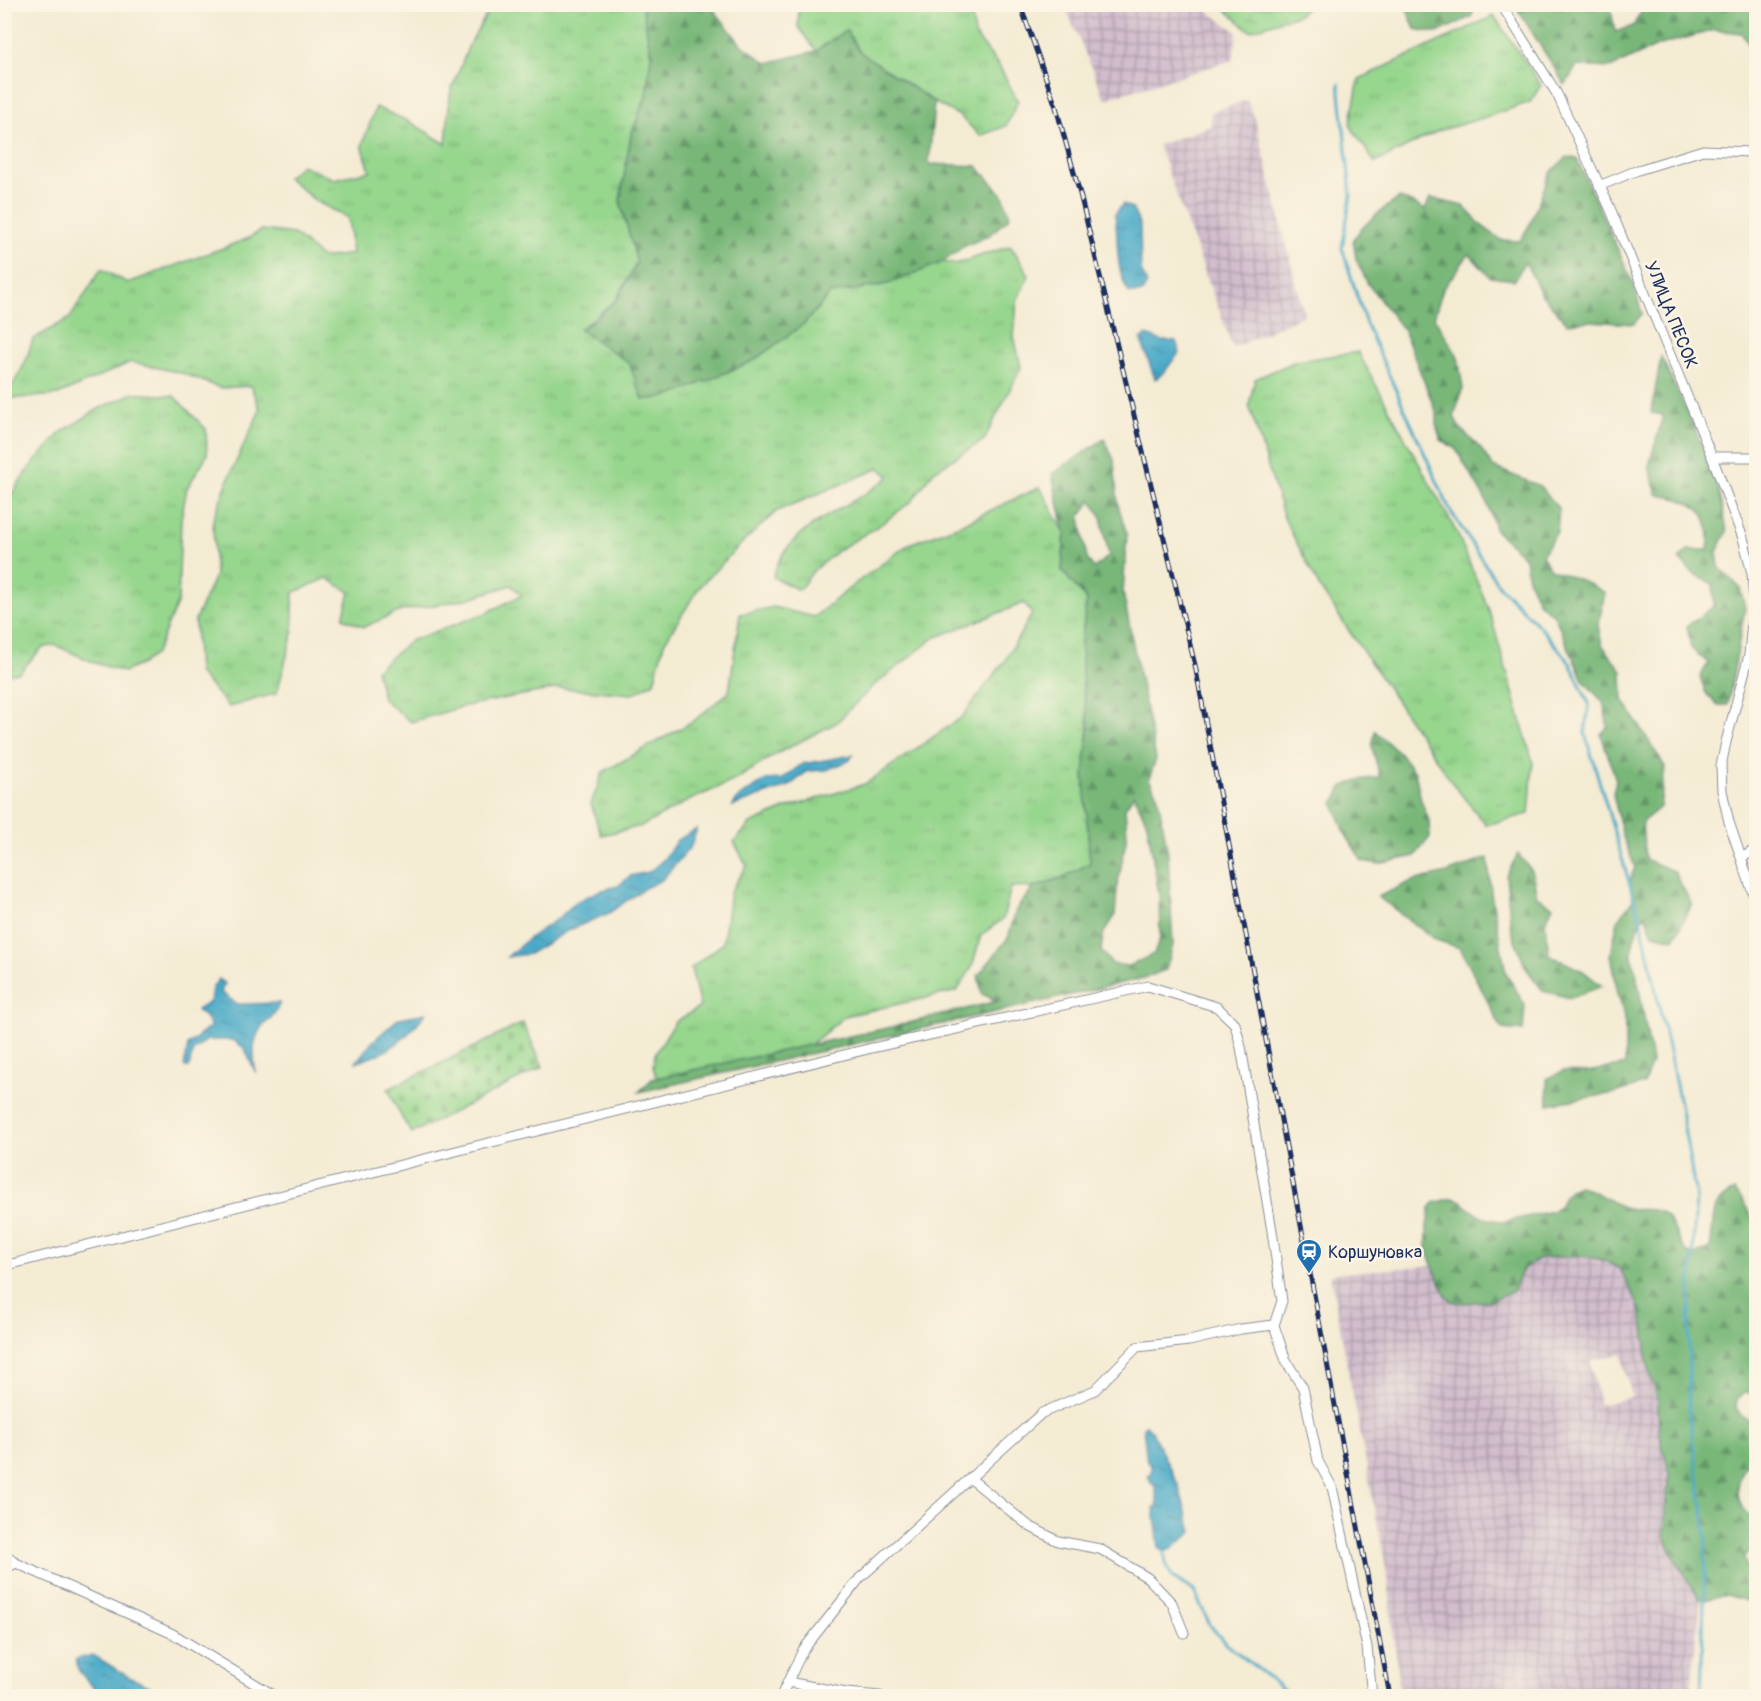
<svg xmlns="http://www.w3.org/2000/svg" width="1761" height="1701" font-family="Pangolin,sans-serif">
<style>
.industrial{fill:url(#industrial-grid);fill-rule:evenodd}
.grass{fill:url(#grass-tufts);stroke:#588276;stroke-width:1.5}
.forest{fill:url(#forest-firs);stroke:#4a736b;stroke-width:1.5;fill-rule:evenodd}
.wetland{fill:url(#wetland-marsh);stroke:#588276;stroke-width:1.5}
.cemetery{fill:url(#cemetery-stones);stroke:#588276;stroke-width:1.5}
.water{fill:url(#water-ripples);stroke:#316c92;stroke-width:1.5}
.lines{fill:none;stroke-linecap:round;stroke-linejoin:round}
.stream{stroke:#47a9c7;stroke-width:3}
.street-casing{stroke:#888d98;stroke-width:11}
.street{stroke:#fff;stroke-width:9}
.rail-casing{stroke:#1b2f5e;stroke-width:5}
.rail{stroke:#fcf5e5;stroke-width:3;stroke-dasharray:9;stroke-linecap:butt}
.labels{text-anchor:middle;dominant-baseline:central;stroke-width:5;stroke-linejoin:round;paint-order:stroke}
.street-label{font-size:18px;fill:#1b2f5e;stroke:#fcf5e5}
.poi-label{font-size:18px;fill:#1b2f5e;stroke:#fcf5e5;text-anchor:start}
</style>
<defs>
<pattern id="industrial-grid" width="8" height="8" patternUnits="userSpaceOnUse" patternTransform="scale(1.5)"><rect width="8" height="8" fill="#d1bdcc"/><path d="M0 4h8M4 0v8" fill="none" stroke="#a99aa9"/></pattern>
<pattern id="grass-tufts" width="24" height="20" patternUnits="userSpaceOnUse" patternTransform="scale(1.5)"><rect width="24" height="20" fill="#96d68d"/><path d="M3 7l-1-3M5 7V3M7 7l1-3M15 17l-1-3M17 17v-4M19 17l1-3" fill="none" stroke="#81b87c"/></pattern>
<pattern id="forest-firs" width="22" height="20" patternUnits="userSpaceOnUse" patternTransform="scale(1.5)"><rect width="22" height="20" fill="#78b778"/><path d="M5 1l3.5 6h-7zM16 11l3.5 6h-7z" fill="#629566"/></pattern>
<pattern id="wetland-marsh" width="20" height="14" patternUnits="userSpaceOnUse" patternTransform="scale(1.5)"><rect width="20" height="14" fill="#96d68d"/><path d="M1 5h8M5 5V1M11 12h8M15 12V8" fill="none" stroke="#81b87c"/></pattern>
<pattern id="cemetery-stones" width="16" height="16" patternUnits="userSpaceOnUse" patternTransform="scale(1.5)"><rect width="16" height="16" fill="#96d68d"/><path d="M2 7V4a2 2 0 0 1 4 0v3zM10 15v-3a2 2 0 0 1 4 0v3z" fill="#81b87c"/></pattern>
<pattern id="water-ripples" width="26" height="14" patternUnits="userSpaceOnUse" patternTransform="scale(1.5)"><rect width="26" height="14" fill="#47a9c7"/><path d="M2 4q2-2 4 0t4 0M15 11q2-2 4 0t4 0" fill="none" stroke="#3a8aa5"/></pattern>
</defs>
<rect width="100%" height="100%" fill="#fcf5e5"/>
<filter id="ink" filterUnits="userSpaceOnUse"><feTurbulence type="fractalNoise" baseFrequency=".0167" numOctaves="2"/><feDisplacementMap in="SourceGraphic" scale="12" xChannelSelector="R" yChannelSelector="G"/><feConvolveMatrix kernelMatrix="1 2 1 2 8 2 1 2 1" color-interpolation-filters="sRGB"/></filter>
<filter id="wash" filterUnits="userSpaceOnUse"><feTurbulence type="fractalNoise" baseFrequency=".008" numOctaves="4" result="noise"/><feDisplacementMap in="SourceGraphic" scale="24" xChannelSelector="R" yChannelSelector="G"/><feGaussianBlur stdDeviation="1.35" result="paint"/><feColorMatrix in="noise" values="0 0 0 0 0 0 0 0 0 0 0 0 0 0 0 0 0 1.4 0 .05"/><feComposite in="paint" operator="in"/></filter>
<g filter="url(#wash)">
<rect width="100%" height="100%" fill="#f4ebd3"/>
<path class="industrial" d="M1072 4 1199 5 1237 32 1233 60 1105 99 1066 9Z
M1247 100 1255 119 1304 315 1233 348 1158 145 1211 126V112Z
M1645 1248 1706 1552 1690 1696H1400L1388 1579 1330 1274ZM1621 1354 1632 1397 1600 1405 1590 1361Z"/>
<path class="grass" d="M492 5H642L651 55 646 97 631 135 620 201 637 262 616 300 580 329 804 324 830 294 883 285 943 262 955 264 1011 246 1029 275 1017 301 1014 336 1021 368 984 440 934 471 912 501 880 525 840 549 814 570 799 590 773 577C786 524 851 509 889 477L880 468 777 511 743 542 700 586 664 643 654 682 633 694 560 688 465 706 411 722 383 699 376 670 410 641 486 613 522 595 511 585 467 599 401 611 364 627 343 618 350 592 327 578 293 593V633L277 693 229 707 198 673 195 620 215 576 213 520 230 475 260 410 251 386 220 388 182 373 131 362 58 395 5 399 25 363 33 339 70 318 101 269 128 283 247 239 262 230 294 234 322 258 352 254 348 218 316 201 287 177 302 165 334 179 370 171 362 145 376 107 410 122 446 144 450 94 469 45Z
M799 5H970L975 35 999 66 1018 101 1006 126 980 136 960 116 934 102 860 52 846 30 816 51 798 26Z
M1494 16 1541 85 1530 102 1486 117 1438 131 1375 163 1350 125 1359 79Z
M1358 352 1458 535 1489 610 1533 762 1529 814 1486 825 1453 784 1320 588 1284 518 1249 405 1255 379 1296 361Z
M134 393 174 396 206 429 207 455 187 488 181 519 178 601 156 653 142 664 124 672 95 663 55 645 42 648 19 673 5 674V505L26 472 60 433 98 409Z
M1040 487 1065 533 1062 571 1087 600 1081 642 1083 689 1089 726 1084 775 1090 863 1064 877 1033 888 1011 887 1003 919 981 935 972 967 957 991 845 1016 810 1045 657 1078 653 1067 655 1054 675 1022 700 1007 691 968 723 943 730 892 747 866 734 842 750 824 787 808 865 784 962 717 1004 662 1032 614 1024 603 934 638 872 687 836 723 776 754 737 779 688 801 642 826 601 835 591 804 603 772 692 722 729 692 740 614 773 607 814 617 856 583 909 544 960 525Z"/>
<path class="forest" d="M1412 4H1477V5L1471 17 1437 33 1415 29 1407 10Z
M642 5H710L741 44 767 63 816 51 846 30 860 52 934 102 929 164 977 166 1003 195 1010 217 989 235 963 247 943 262 888 284 830 294 804 324 753 361 673 395 643 400 629 363 579 329 594 320 616 300 637 263 620 201 631 135 646 97 651 55Z
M1515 5H1610L1615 32 1633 26 1645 5H1756V54L1741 33 1714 30 1657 46 1610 68 1577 66 1565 85Z
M1567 157 1577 159 1633 283 1642 313 1634 324 1590 321 1567 323 1542 295 1525 262 1515 280 1490 277 1469 254 1443 289 1434 317 1458 357 1463 389 1454 416 1459 427 1481 449 1493 467 1540 486 1559 509 1557 532 1542 555 1550 569 1583 581 1605 593 1598 626 1602 645 1622 671 1623 700 1665 767 1660 807 1642 822 1645 859 1674 871 1692 905 1674 939 1653 934 1645 914C1635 929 1627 954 1636 971L1652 1062 1644 1084 1615 1093 1548 1104 1547 1079 1563 1071 1587 1072 1625 1065V1016L1618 994 1611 954 1618 919 1633 900 1629 883 1635 867 1623 837 1613 794 1616 780 1601 734 1608 727 1603 702 1583 680 1554 615 1539 603 1528 580 1525 558 1512 545 1496 531 1486 500 1455 448 1441 440 1437 428V414L1404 331 1368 284 1356 259 1353 239C1366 222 1382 209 1400 198L1411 202 1425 210 1430 198 1463 206 1481 225 1501 240 1520 241 1530 224 1550 173Z
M1661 357 1695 428 1720 494 1727 532 1717 552 1719 567 1740 588 1745 608 1728 705H1717L1706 693 1700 677 1708 663 1691 648 1687 626 1714 606 1713 584 1696 576 1679 559 1688 550H1708C1714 507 1693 502 1657 494L1649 466 1663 415 1651 413Z
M1104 439 1114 460 1118 505 1127 534 1123 593 1156 759 1149 779 1158 797 1168 854 1173 945 1166 970 1144 978 1014 1008 639 1092 652 1079 892 1027 998 1001 982 994 978 976 1008 938 1016 910 1033 888 1064 877 1090 863 1084 775 1089 726 1083 689 1081 642 1087 600 1062 571 1065 533 1052 474ZM1091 500 1101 516 1109 556 1094 568 1087 559 1080 517ZM1134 794 1147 823 1159 894 1160 938 1154 954 1129 966 1112 964 1101 951 1103 934 1115 916 1117 888 1127 835 1125 808Z
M1375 731 1400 754 1415 772 1421 800 1429 821 1430 837 1415 856 1379 864 1362 861 1346 835 1334 804 1342 787 1358 780 1380 777 1372 747Z
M1518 854 1532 871 1537 897 1553 906 1545 923 1549 955 1583 971 1602 986 1571 998 1543 991 1525 967 1511 929 1506 876Z
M1488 858 1491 893 1506 973 1525 1005 1523 1031 1502 1029 1460 948 1436 940 1378 897 1412 881 1447 873Z
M1579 1186C1595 1190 1609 1202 1626 1208 1640 1212 1656 1205 1667 1217 1677 1229 1678 1247 1692 1256L1710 1248C1715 1225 1707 1202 1734 1191L1741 1198 1756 1225V1393H1745L1737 1399 1736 1409 1743 1417 1756 1424V1458C1734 1469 1730 1510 1756 1518V1547L1744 1557 1747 1568 1756 1573V1604L1727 1595 1709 1599 1699 1598 1672 1554 1664 1534 1669 1473 1659 1430 1658 1401 1647 1361 1645 1334 1638 1304 1620 1269 1604 1260 1583 1256 1541 1258 1530 1264 1522 1271 1514 1290 1505 1295 1494 1300 1464 1303 1454 1302 1447 1297 1427 1253V1226L1430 1208 1434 1203 1452 1198 1461 1201 1468 1208 1485 1218 1504 1222 1552 1211 1560 1205 1564 1196 1570 1190Z"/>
<path class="wetland" d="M1270 4 1309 5 1300 14 1250 31 1220 5 1259 7Z"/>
<path class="cemetery" d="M523 1023 543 1067 412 1133 403 1120 388 1089Z"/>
<path class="water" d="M1123 204 1132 208 1140 225 1141 270 1147 284 1142 293H1129C1114 267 1119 242 1115 214Z
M1147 335 1162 341H1176L1180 353C1169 362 1169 371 1155 379L1141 340Z
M853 755 849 761 826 770 808 771 789 786 733 806 738 798 766 780 782 779 802 764Z
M697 829 691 846 662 880 645 888 609 913 567 931 529 954 507 957 529 938 560 917 576 902 599 891 618 886 630 876 649 872 664 859 677 840Z
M219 979 225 983 221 992 237 1004 280 1003C274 1016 272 1016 263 1026 252 1038 253 1058 256 1073L244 1048 233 1040H207L193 1051 189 1068 184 1066 188 1045 211 1026 205 1017 197 1010 210 1002 212 988Z
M426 1013C405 1040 389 1054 356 1062L370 1044 399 1018Z
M1146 1425 1151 1430 1178 1484 1192 1532 1172 1549 1164 1552 1159 1548 1154 1508 1158 1506 1155 1486 1151 1483 1148 1475 1151 1473V1466L1147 1462 1143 1427Z
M93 1655 129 1677 171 1696H102C99 1694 79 1672 78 1669 77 1666 77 1662 76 1659Z"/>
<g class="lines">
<path class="stream" d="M1339 84 1351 195 1342 248 1366 324 1450 510 1499 586 1541 628 1570 663 1589 704 1585 733 1642 926 1679 1099 1696 1196 1689 1323V1415L1706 1533 1701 1696
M1164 1552 1166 1563 1172 1577 1194 1591 1210 1625 1224 1642 1292 1696"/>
</g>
</g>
<g filter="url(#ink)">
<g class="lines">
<defs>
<path id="street" d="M1501 4 1557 94 1610 208 1712 457 1743 538 1752 573 1754 601 1749 655 1726 742 1721 766 1722 791 1729 822 1756 902
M1599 186 1638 170 1703 150 1750 152 1756 157
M1712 457H1756
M1742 858 1756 849
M4 1266 460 1150 872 1048 1148 986 1217 1007 1235 1024 1241 1047 1272 1231 1282 1301 1274 1325 1286 1361 1303 1388 1318 1461 1332 1487 1367 1647 1372 1696
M971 1479 1029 1526 1058 1541 1100 1549 1148 1578 1172 1603 1184 1633
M4 1553 16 1563 173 1634 275 1696
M4 1569 16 1563
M788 1682 846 1693 880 1696
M781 1696 803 1650 860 1578 1042 1413 1095 1390 1137 1347 1189 1341 1241 1329 1274 1325"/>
</defs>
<use href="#street" class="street-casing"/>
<use href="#street" class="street"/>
<defs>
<path id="rail" d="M1020 4 1056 107 1080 194 1195 665 1390 1696"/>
</defs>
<use href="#rail" class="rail-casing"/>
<use href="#rail" class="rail"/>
</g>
</g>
<defs>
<symbol id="station-pin" viewBox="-11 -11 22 30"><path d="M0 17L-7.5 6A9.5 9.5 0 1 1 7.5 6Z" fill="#1f6fb2" stroke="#fcf5e5"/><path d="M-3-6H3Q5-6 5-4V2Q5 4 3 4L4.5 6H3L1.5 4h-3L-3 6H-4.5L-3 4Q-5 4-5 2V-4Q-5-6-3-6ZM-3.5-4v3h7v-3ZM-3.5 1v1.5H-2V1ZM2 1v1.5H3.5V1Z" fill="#fff"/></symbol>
</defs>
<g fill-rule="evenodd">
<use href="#station-pin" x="1294" y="1237" width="30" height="40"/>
</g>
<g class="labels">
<g class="street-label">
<text transform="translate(1671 315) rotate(68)">УЛИЦА ПЕСОК</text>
</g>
<g class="poi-label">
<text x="1328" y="1252">Коршуновка</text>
</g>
</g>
<rect width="1761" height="1701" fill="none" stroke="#fcf5e5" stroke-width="24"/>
</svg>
